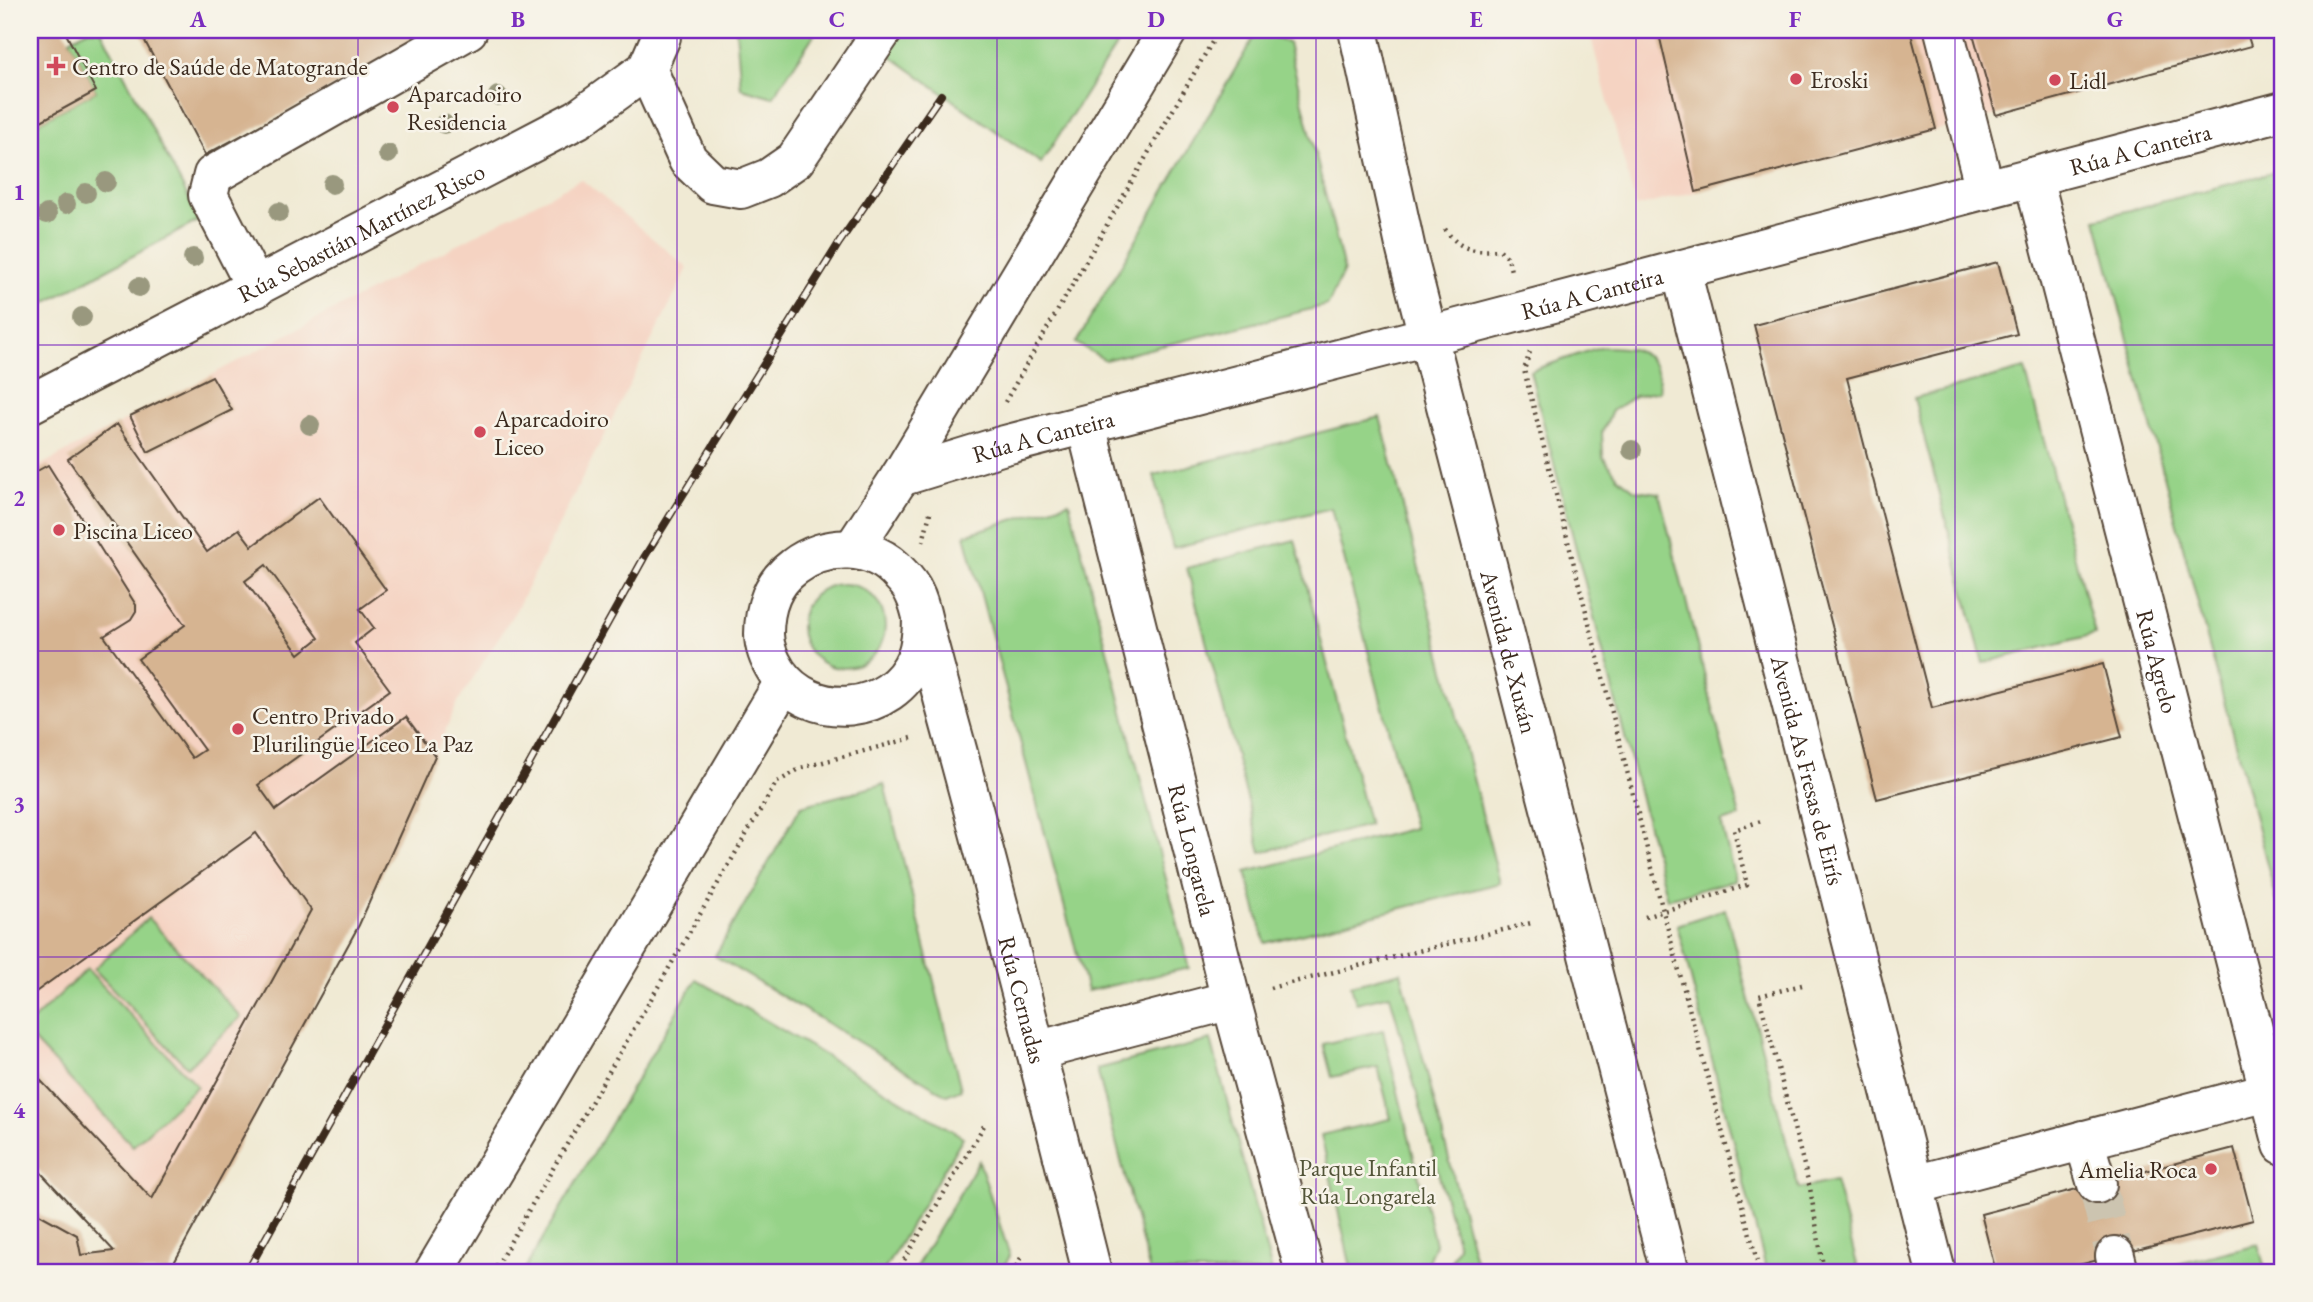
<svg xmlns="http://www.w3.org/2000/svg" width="2313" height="1302" font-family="'EB Garamond',serif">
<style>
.built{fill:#f5d3c2}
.green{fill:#96d388;stroke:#687e53;stroke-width:2}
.building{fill:#d6b491;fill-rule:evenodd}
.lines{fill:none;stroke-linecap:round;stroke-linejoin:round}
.minor-tunnel{stroke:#ccc4b0;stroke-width:38;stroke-dasharray:38 19;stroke-linecap:butt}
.minor-casing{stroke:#564739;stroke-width:42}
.path{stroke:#564739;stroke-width:4.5;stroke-dasharray:2 5;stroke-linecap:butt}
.minor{stroke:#fff;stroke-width:38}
.rail-casing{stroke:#3b2a1e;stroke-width:8}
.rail{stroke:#f7f3e8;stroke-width:5;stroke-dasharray:16;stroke-linecap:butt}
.tree{fill:#99987e}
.grid{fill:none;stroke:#7b2cbf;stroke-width:2;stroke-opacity:0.55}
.poi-dot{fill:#d1495b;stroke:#f7f3e8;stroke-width:2.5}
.labels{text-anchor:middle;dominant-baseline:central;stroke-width:5;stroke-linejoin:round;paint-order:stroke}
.poi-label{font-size:24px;fill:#3b2a1e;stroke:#f7f3e8;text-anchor:start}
.street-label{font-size:24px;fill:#3b2a1e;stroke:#f7f3e8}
.park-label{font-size:24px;fill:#525438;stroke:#f7f3e8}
.neatline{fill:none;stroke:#7b2cbf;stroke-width:2.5}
.grid-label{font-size:23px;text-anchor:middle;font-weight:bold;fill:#7b2cbf}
</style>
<rect width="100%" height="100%" fill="#f7f3e8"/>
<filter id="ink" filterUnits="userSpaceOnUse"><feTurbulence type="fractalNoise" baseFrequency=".0143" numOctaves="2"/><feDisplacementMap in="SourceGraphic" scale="14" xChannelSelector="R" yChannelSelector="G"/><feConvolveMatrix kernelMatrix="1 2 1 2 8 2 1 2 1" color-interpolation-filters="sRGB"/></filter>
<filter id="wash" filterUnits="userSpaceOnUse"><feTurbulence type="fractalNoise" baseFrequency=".00686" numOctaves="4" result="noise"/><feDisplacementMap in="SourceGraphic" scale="28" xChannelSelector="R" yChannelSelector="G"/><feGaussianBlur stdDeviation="1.57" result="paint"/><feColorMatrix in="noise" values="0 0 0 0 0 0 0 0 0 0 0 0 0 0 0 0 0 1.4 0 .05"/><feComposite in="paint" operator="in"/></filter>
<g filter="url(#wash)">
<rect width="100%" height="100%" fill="#f0ead4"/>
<path class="built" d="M1589 30H2283V38L1996 115 1636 207Z
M581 179 688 268 516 610 458 702 359 925 169 1272H135L30 1161V471Z"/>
<path class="green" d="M88 30H101L200 220 30 311V127L96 91 69 40Z
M736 30H817L773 97 741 88Z
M904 30H1126L1041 163 888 54Z
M1258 30 1288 43 1344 270 1328 305 1105 360 1076 343Z
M2283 170V924L2096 219Z
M1600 347C1621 347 1645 346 1656 368 1659 374 1659 385 1660 391L1635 396 1612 411 1602 433 1603 457 1618 477 1635 490 1659 493 1740 817 1721 822 1735 880 1667 899 1530 371Z
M2025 369 2095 634 1983 663 1914 398Z
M1380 417 1500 883 1265 943 1246 872 1414 828 1331 508 1173 548 1154 475Z
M1069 502 1189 968 1087 991 965 535Z
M1295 540 1369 825 1261 852 1187 568Z
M801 626a42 42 0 1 1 84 0a42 42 0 1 1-84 0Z
M884 784 961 1089 947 1095 715 956 801 806Z
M1725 909 1799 1189 1835 1181 1859 1272H1767L1677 925Z
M148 918 241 1017 187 1067 94 969Z
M87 969 197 1086 133 1146 30 1037V1023Z
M1401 972 1478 1272H1446L1458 1246 1390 995 1356 1003 1351 985Z
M696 979 963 1137 883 1272H523Z
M1383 1030 1435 1244 1424 1271 1419 1272H1352L1321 1135 1391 1119 1378 1067 1332 1077 1323 1044Z
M1211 1040 1272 1272H1150L1097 1069Z
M979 1161 1010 1256 1000 1272H913Z
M2258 1244 2266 1272 2151 1271Z"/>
<g id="blocks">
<path class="building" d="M41 30H64L96 91 30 127V36Z
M139 30H440L205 155Z
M1658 30H1910L1936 129 1696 192Z
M1972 30H2246L2251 46 1996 115Z
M1998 262 2017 334 1847 378 1932 708 2103 664 2122 737 1877 799 1754 325Z
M212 376 232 410 148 452 130 416Z
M117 424 207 552 239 529 252 546 319 497 386 590 360 609 374 628 355 643 390 690 258 785 276 810 406 717 435 756 359 925 169 1272H30V1209L77 1235 81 1255 114 1251 30 1161V1069L152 1199 311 910 256 833 30 996V475L48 465 136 605V611L131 619 104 636 192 758 204 750 138 659 185 625 68 459ZM266 565 319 638 299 654 245 581Z
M2234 1148 2253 1220 2071 1267 2072 1272H1996L1981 1214Z"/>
</g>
</g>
<g filter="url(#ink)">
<use href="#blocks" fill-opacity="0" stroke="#564739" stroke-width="2"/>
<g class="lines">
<path class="minor-tunnel" d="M2097 1184 2115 1256"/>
<defs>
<g id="minor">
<path id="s1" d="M1358 30 1406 250 1428 336 1670 1272"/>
<path d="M1944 30 1985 190"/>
<path d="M647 69 688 160 713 184 741 189 769 178 795 160 883 30"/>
<path id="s2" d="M2033 177 2283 1145"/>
<path id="s3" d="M1681 270 1936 1272"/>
<path d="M256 288 208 195 213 175 468 30"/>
<path id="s4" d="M30 404 578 119 647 69 661 37V30"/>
<path id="s5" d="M1086 425 1231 1000 1305 1272"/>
<path id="s6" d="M900 477 1001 446 1428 336 2283 111"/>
<path d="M853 549 900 477 1168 30"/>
<path id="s7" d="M922 618C922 632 921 645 916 658 892 716 811 722 777 672 770 661 764 647 764 634 764 608 772 583 794 567 825 543 873 542 900 574 905 579 911 586 914 593 921 606 923 624 927 638 936 671 944 703 953 735 1002 914 1047 1093 1092 1272"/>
<path d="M1036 1051 1231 1000"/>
<path d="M2084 1140 2097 1184"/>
<path d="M1914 1185 2283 1088"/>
<path d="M2115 1256 2119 1272"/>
<path d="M434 1272 784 682"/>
</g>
</defs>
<use href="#minor" class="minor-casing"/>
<path class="path" d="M1445 229C1461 252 1474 251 1500 250L1508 258 1511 271
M1530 352 1524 370 1663 911 1760 1272
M1005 402 1219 30
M923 542 931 509
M1645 917 1747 885 1734 830 1761 821
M1802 985 1759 996 1810 1188 1824 1272
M1270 988 1531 923
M493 1272 776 783 801 768 912 738
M897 1272 985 1124
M1013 1272 1023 1254"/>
<use href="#minor" class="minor"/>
<defs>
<path id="rail" d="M247 1272 645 556 839 243 941 95"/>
</defs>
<use href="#rail" class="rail-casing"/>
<use href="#rail" class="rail"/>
</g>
<g class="tree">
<circle cx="498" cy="96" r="10"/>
<circle cx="444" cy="124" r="10"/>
<circle cx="388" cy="154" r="10"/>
<circle cx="106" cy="182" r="10"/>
<circle cx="332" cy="184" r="10"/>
<circle cx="86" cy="193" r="10"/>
<circle cx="66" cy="204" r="10"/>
<circle cx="279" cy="212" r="10"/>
<circle cx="47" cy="214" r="10"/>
<circle cx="193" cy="258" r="10"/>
<circle cx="139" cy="287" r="10"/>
<circle cx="82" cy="317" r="10"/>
<circle cx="310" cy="425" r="10"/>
<circle cx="1632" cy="450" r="10"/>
</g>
</g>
<path class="grid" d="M358 30V1272M677 30V1272M997 30V1272M1316 30V1272M1636 30V1272M1955 30V1272M30 345H2283M30 651H2283M30 957H2283"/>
<g class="poi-dot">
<path d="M52.5 55.5h7v7h7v7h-7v7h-7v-7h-7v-7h7z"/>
<circle cx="1796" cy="79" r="7"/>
<circle cx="2055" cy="80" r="7"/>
<circle cx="393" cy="107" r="7"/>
<circle cx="480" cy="432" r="7"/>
<circle cx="59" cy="530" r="7"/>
<circle cx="238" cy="729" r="7"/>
<circle cx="2211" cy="1169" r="7"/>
</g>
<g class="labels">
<g class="poi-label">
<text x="72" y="66">Centro de Saúde de Matogrande</text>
<text x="1810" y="79">Eroski</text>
<text x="2069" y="80">Lidl</text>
<text x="407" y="93">Aparcadoiro<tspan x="407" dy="28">Residencia</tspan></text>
<text x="494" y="418">Aparcadoiro<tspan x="494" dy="28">Liceo</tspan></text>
<text x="73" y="530">Piscina Liceo</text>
<text x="252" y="715">Centro Privado<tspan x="252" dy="28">Plurilingüe Liceo La Paz</tspan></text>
<text x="2197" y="1169" text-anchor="end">Amelia Roca</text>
</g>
<g class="street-label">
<text stroke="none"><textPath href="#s6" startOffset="1283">Rúa A Canteira</textPath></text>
<text stroke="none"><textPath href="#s4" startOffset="373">Rúa Sebastián Martínez Risco</textPath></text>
<text stroke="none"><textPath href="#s6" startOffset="716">Rúa A Canteira</textPath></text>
<text stroke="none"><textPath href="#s6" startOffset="149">Rúa A Canteira</textPath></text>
<text stroke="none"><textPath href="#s1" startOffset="640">Avenida de Xuxán</textPath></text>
<text stroke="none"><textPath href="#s2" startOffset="500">Rúa Agrelo</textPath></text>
<text stroke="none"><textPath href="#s3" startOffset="516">Avenida As Fresas de Eirís</textPath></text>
<text stroke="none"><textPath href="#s5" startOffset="438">Rúa Longarela</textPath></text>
<text stroke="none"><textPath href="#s7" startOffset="889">Rúa Cernadas</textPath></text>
</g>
<g class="park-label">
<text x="1368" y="1167">Parque Infantil<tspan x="1368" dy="28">Rúa Longarela</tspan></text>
</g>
</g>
<rect width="2313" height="1302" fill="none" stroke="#f7f3e8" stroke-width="77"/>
<rect x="38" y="38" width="2236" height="1226" class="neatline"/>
<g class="grid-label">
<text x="198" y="27">A</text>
<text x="518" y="27">B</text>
<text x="837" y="27">C</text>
<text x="1156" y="27">D</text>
<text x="1476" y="27">E</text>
<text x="1795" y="27">F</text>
<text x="2115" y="27">G</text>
<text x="19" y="200">1</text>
<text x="19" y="506">2</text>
<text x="19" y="812">3</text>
<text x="19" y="1118">4</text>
</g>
</svg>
